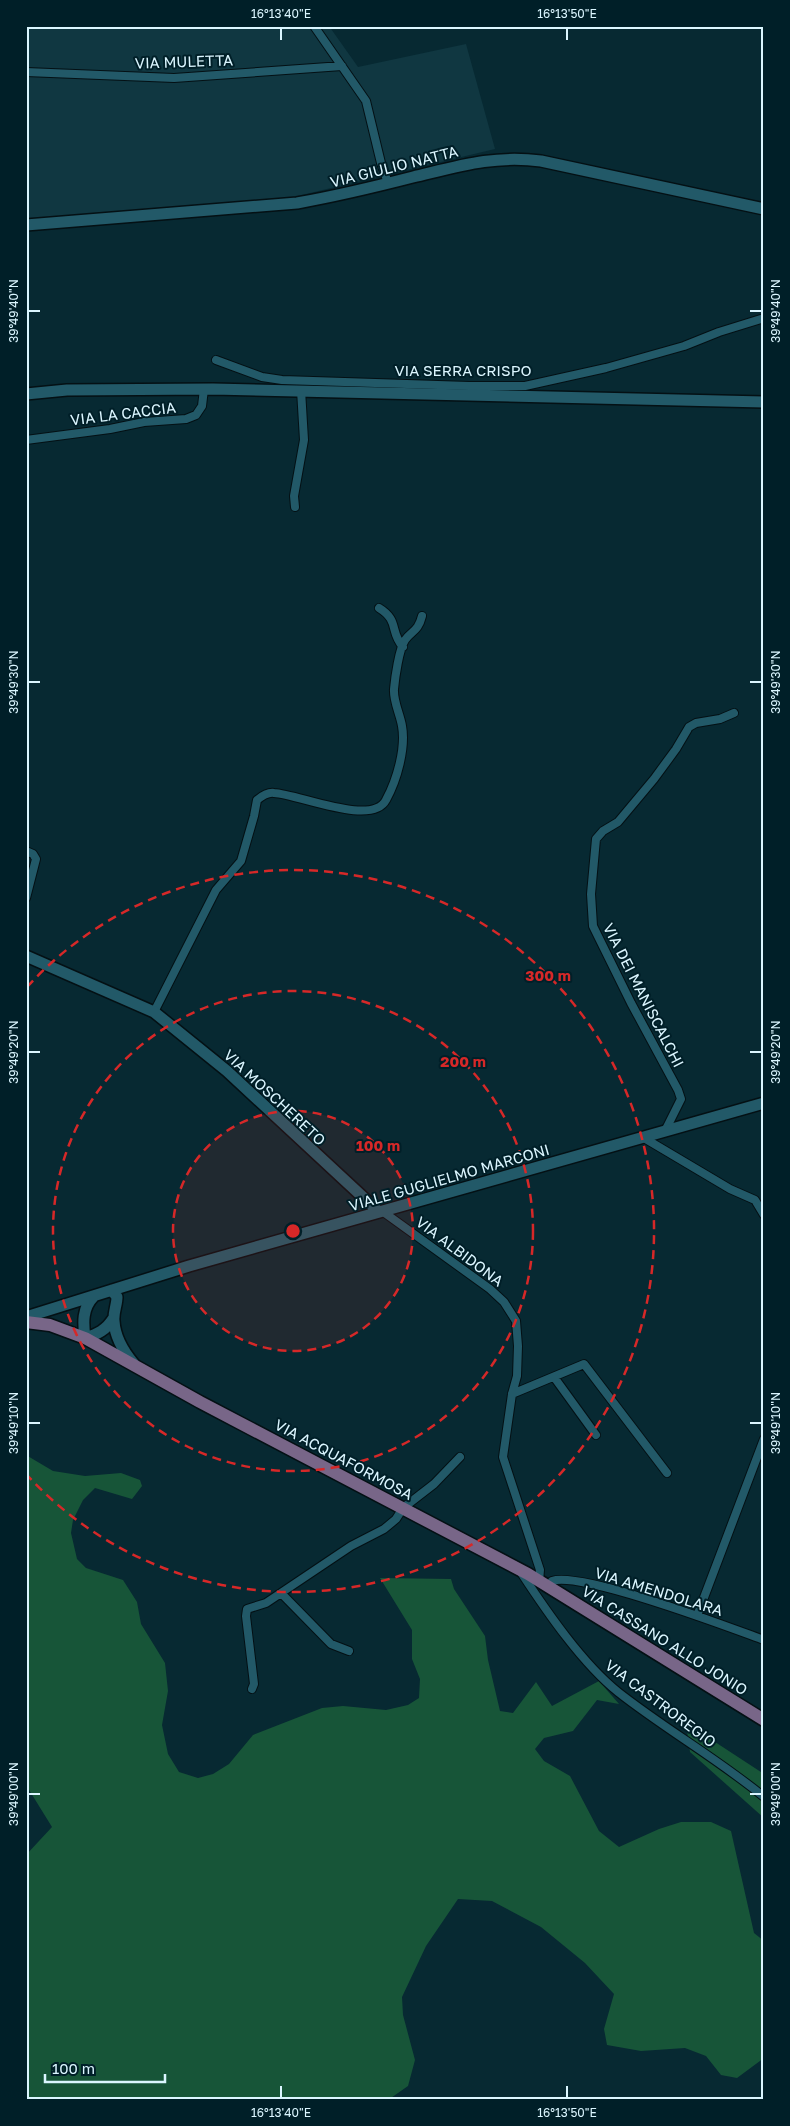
<svg xmlns="http://www.w3.org/2000/svg" width="790" height="2126" font-family="'Golos Text',sans-serif">
<style>
.built{fill:#103741}
.green{fill:#175538}
.lines{fill:none;stroke-linecap:round;stroke-linejoin:round}
.street-casing{stroke:#041014;stroke-width:10}
.secondary-casing{stroke:#041014;stroke-width:14}
.primary-casing{stroke:#041014;stroke-width:15}
.street{stroke:#225968;stroke-width:8}
.secondary{stroke:#225968;stroke-width:11}
.primary{stroke:#786688;stroke-width:12}
.ticks{fill:none;stroke:#dbf6ff;stroke-width:2}
.ring{fill:none;stroke:#d62828;stroke-width:2.5;stroke-dasharray:9 6}
.labels{text-anchor:middle;dominant-baseline:central;stroke-width:4;stroke-linejoin:round;paint-order:stroke}
.street-label{font-size:15px;fill:#dbf6ff;stroke:#001f28}
.centre{fill:#d62828;stroke:#001f28;stroke-width:2.5}
.ring-label{font-size:15px;text-anchor:middle;font-weight:bold;fill:#d62828;stroke:#001f28;stroke-width:4;stroke-linejoin:round;paint-order:stroke}
.neatline{fill:none;stroke:#dbf6ff;stroke-width:2}
.ticks-label{font-size:12px;text-anchor:middle;fill:#dbf6ff}
</style>
<rect width="100%" height="100%" fill="#072932"/>
<path class="built" d="M26 26H329L358 67 466 44 495 149 289 198 26 220Z"/>
<path class="green" d="M26 1455 53 1471 85 1476 121 1473 140 1480 142 1486 132 1499 95 1488 83 1500 73 1520 71 1533 77 1559 86 1568 123 1580 137 1602 141 1624 165 1663 168 1691 162 1725 168 1754 179 1772 198 1778 213 1774 229 1764 253 1735 322 1708 343 1706 386 1710 408 1705 419 1698 420 1679 412 1659V1630L380 1578 451 1579 454 1589 485 1636 488 1660 500 1711 513 1713 536 1682 552 1706 599 1681 619 1704 597 1700 573 1731 544 1738 535 1749 544 1761 570 1776 599 1831 619 1847 659 1829 681 1822H711L731 1831 754 1933 764 1941V2058L737 2078 721 2075 706 2056 685 2048 641 2051 607 2045 604 2029 614 1994 585 1963 541 1927 492 1901 458 1899 426 1946 402 1997 403 2015 415 2060 408 2086 388 2100H26V1855L52 1827 26 1785Z
M686 1723 764 1774V1818L690 1752Z"/>
<g class="lines">
<defs>
<path id="street" d="M314 26 366 101 381 163 388 183
M26 72 174 78 342 66
M216 360 262 377 282 380 469 386H525L606 368 684 346 719 332 764 318
M26 440 110 429 144 422 186 419 196 415 202 406 204 389
M295 507 294 496 304 440 301 390
M379 608C400 621 389 631 403 647
M26 851 33 854 36 859 26 898
M154 1012 216 890 241 861 254 816 257 800C262 796 268 792 274 793 298 794 372 827 386 800 397 780 406 748 402 726 400 714 393 701 394 689 395 678 399 649 405 640 412 630 418 632 422 616
M665 1131 681 1099 678 1090 631 1003 593 926 591 894 596 839 603 831 618 822 654 779 676 749 689 727 696 723 720 719 734 713
M644 1138 730 1189 755 1200 764 1215
M382 1211 490 1289 504 1302 516 1321 518 1346 517 1376 512 1394 503 1457 540 1570 539 1581
M554 1377 596 1435
M512 1394 584 1364 667 1473
M522 1574C547 1612 582 1663 618 1692 665 1729 718 1759 764 1797
M548 1587 552 1581C582 1571 728 1627 764 1640
M281 1593 331 1644 349 1651
M697 1616 764 1439
M252 1689 254 1684 246 1616 247 1609 266 1603 351 1546 384 1529 396 1519 403 1508 434 1484 460 1457"/>
<path id="secondary" d="M26 225 297 203C336 196 374 187 413 177 459 166 493 155 541 161L764 209
M26 394 67 390 213 389 764 402
M26 956 154 1012 227 1071 379 1212
M112 1290 117 1297C117 1305 113 1313 114 1321 115 1338 123 1351 134 1364
M94 1296C82 1308 83 1323 85 1338 98 1334 106 1330 113 1319
M26 1317 189 1266 764 1103"/>
<path id="primary" d="M26 1322 50 1325 85 1338 200 1402 528 1574 764 1720"/>
</defs>
<use href="#street" class="street-casing"/>
<use href="#secondary" class="secondary-casing"/>
<use href="#primary" class="primary-casing"/>
<use href="#street" class="street"/>
<use href="#secondary" class="secondary"/>
<use href="#primary" class="primary"/>
</g>
<path class="ticks" d="M281 28V40M567 28V40M28 311H40M750 311H762M28 682H40M750 682H762M28 1052H40M750 1052H762M28 1423H40M750 1423H762M28 1794H40M750 1794H762M281 2086V2098M567 2086V2098"/>
<circle cx="293" cy="1231" r="120" fill="#d62828" fill-opacity=".12"/>
<g class="ring">
<circle cx="293" cy="1231" r="120"/>
<circle cx="293" cy="1231" r="240"/>
<path d="M27 987A361 361 0 1 1 27 1475"/>
</g>
<g class="labels">
<g class="street-label">
<text transform="translate(184 61) rotate(-2)">VIA MULETTA</text>
<text transform="translate(394 166) rotate(-14)">VIA GIULIO NATTA</text>
<text x="463" y="370">VIA SERRA CRISPO</text>
<text transform="translate(123 413) rotate(-7)">VIA LA CACCIA</text>
<text transform="translate(644 995) rotate(63)">VIA DEI MANISCALCHI</text>
<text transform="translate(275 1097) rotate(43)">VIA MOSCHERETO</text>
<text transform="translate(449 1177) rotate(-16)">VIALE GUGLIELMO MARCONI</text>
<text transform="translate(460 1251) rotate(37)">VIA ALBIDONA</text>
<text transform="translate(344 1459) rotate(28)">VIA ACQUAFORMOSA</text>
<text transform="translate(659 1591) rotate(17)">VIA AMENDOLARA</text>
<text transform="translate(665 1640) rotate(32)">VIA CASSANO ALLO JONIO</text>
<text transform="translate(661 1703) rotate(37)">VIA CASTROREGIO</text>
</g>
</g>
<circle cx="293" cy="1231" r="8" class="centre"/>
<g class="ring-label">
<text x="548" y="981">300 m</text>
<text x="463" y="1067">200 m</text>
<text x="378" y="1151">100 m</text>
</g>
<rect width="790" height="2126" fill="none" stroke="#001f28" stroke-width="55"/>
<path d="M45 2074v8h120v-8" fill="none" stroke="#dbf6ff" stroke-width="2.5"/>
<text x="52" y="2074" font-size="15" fill="#dbf6ff" stroke="#001f28" stroke-width="4" paint-order="stroke">100 m</text>
<rect x="28" y="28" width="734" height="2070" class="neatline"/>
<g class="ticks-label">
<text x="281" y="18">16°13'40"E</text>
<text x="567" y="18">16°13'50"E</text>
<text transform="translate(14 311) rotate(-90)" y="4">39°49'40"N</text>
<text transform="translate(776 311) rotate(-90)" y="4">39°49'40"N</text>
<text transform="translate(14 682) rotate(-90)" y="4">39°49'30"N</text>
<text transform="translate(776 682) rotate(-90)" y="4">39°49'30"N</text>
<text transform="translate(14 1052) rotate(-90)" y="4">39°49'20"N</text>
<text transform="translate(776 1052) rotate(-90)" y="4">39°49'20"N</text>
<text transform="translate(14 1423) rotate(-90)" y="4">39°49'10"N</text>
<text transform="translate(776 1423) rotate(-90)" y="4">39°49'10"N</text>
<text transform="translate(14 1794) rotate(-90)" y="4">39°49'00"N</text>
<text transform="translate(776 1794) rotate(-90)" y="4">39°49'00"N</text>
<text x="281" y="2117">16°13'40"E</text>
<text x="567" y="2117">16°13'50"E</text>
</g>
</svg>
